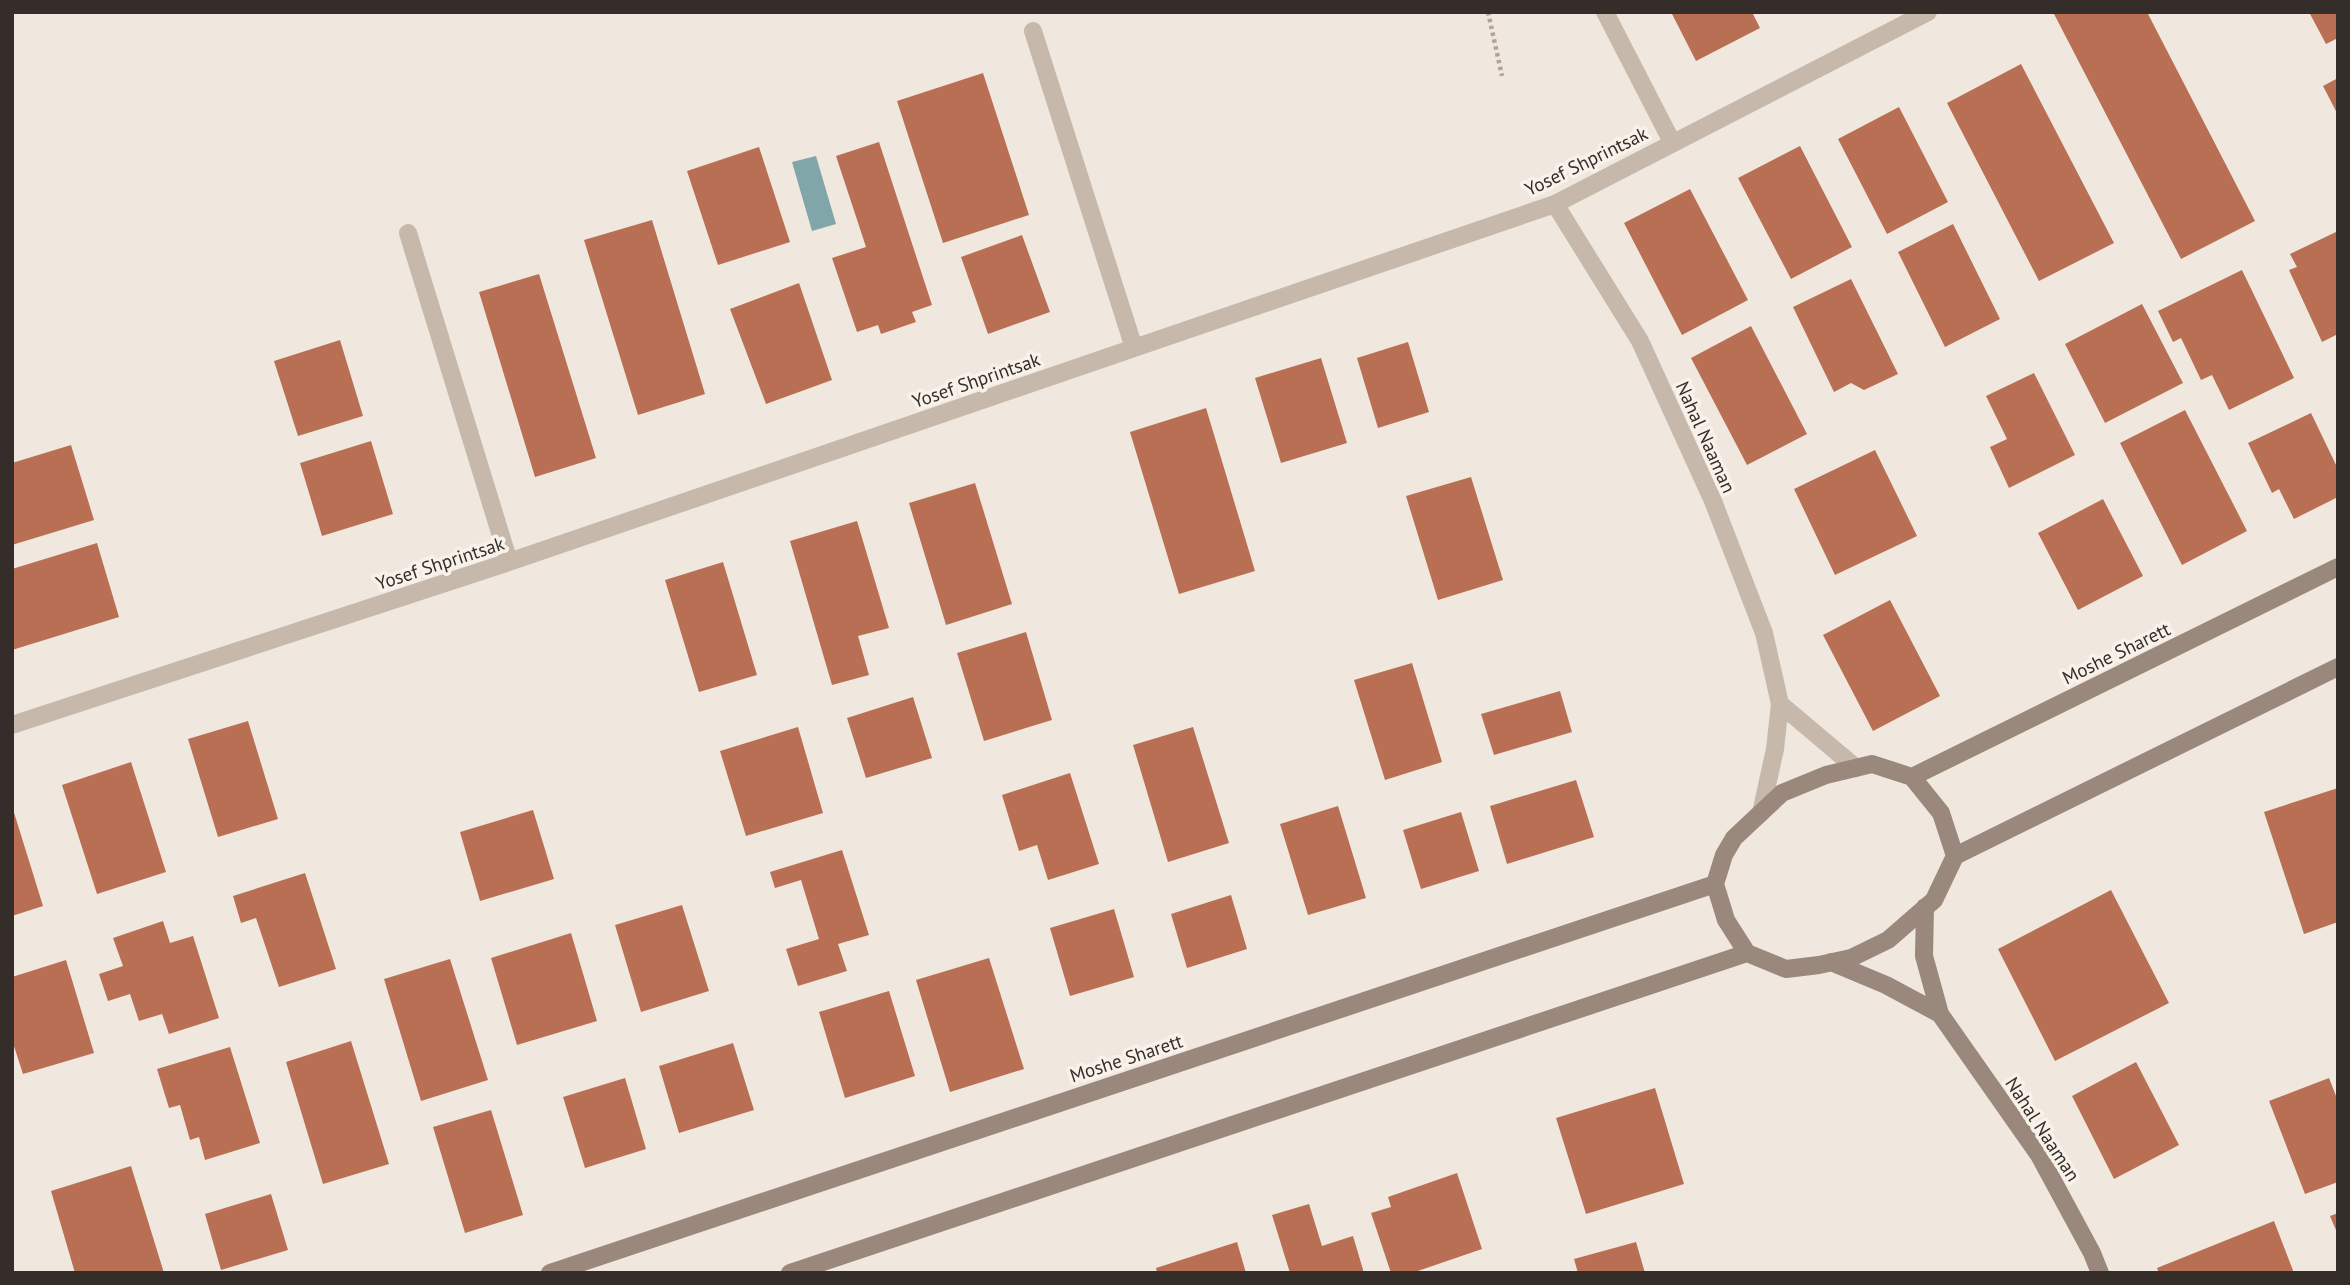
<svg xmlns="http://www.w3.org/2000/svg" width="2350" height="1285" font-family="'PT Sans',sans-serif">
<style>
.water{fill:#80a6aa}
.building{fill:#b96f53}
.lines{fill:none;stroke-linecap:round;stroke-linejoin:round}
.path{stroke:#b2a395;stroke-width:4.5;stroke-dasharray:3.5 3.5;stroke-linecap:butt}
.street{stroke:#c6b9ab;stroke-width:18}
.secondary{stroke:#9a887c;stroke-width:18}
.labels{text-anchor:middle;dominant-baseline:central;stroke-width:7;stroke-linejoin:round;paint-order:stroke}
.street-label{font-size:19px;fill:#352d29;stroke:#f8f2ea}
</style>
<rect width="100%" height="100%" fill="#f0e8de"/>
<path class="water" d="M816 156 836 224 812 231 792 162Z"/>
<path class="building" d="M1671 12H1752L1760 28 1696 61Z
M2053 12H2147L2255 221 2181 259Z
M2309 12H2338V38L2326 44Z
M2021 64 2114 243 2039 281 1947 103Z
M983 73 1029 215 943 243 897 101Z
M2338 78V115L2323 86Z
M1899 107 1948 202 1887 234 1838 139Z
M879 142 932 305 912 312 916 322 881 334 878 325 857 332 832 258 866 247 836 156Z
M1800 146 1852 247 1791 279 1738 178Z
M759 147 790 242 718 265 687 171Z
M1690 189 1748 300 1682 335 1624 223Z
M652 220 705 394 638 415 584 240Z
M1953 224 2000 319 1945 347 1898 252Z
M2338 231V334L2322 342 2289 270 2297 267 2290 254Z
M1022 235 1050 312 988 334 961 257Z
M2242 270 2294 378 2229 410 2212 375 2201 380 2181 338 2173 342 2158 311Z
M539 274 596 458 535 477 479 292Z
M1851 279 1898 374 1864 390 1851 383 1834 392 1793 307Z
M799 283 832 380 766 404 730 309Z
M2142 304 2183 383 2105 423 2065 344Z
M1751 326 1807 434 1747 465 1691 358Z
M340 340 363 416 298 436 274 361Z
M1408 342 1429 412 1378 428 1357 358Z
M1321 358 1347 443 1281 463 1255 378Z
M2034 373 2075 455 2009 488 1990 447 2007 439 1986 396Z
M1206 408 1255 571 1179 594 1130 432Z
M2185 410 2247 531 2182 565 2120 443Z
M2311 413 2338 469V497L2294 519 2279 489 2272 493 2248 443Z
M371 441 393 514 322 536 300 463Z
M71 445 94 520 12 545V463Z
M1875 450 1917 536 1835 575 1794 489Z
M1471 477 1503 580 1438 600 1406 496Z
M975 483 1012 604 946 625 909 503Z
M2103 499 2143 576 2078 610 2038 533Z
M857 521 889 628 858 636 869 675 832 685 790 541Z
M97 543 119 617 12 650V569Z
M723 562 757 675 699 692 665 580Z
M1890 600 1940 696 1873 731 1823 635Z
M1026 632 1052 720 984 741 957 653Z
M1412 663 1442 762 1385 780 1354 680Z
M1560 691 1572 732 1494 755 1481 714Z
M913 697 932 758 866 778 847 718Z
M248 721 278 819 218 837 188 739Z
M798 727 823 813 746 836 720 751Z
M1193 727 1229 843 1168 862 1133 745Z
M131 762 166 872 97 894 62 785Z
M1070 773 1099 864 1048 880 1037 845 1019 851 1002 795Z
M1576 780 1594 837 1507 864 1490 806Z
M2338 788V922L2304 934 2264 812Z
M12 806 43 906 12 916Z
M1338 806 1366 898 1308 915 1280 824Z
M533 810 554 879 480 901 460 832Z
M1461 812 1479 871 1421 889 1403 830Z
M842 850 869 935 838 944 847 971 798 986 786 949 819 939 801 880 775 888 770 872Z
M305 873 336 969 279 987 256 918 241 923 233 896Z
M2111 890 2169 1003 2055 1061 1998 949Z
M1231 895 1247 949 1187 968 1171 914Z
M682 905 709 991 641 1012 615 925Z
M1114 909 1134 977 1070 996 1050 928Z
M163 921 170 943 193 936 219 1018 169 1034 162 1014 139 1021 130 994 108 1001 99 974 123 966 113 938Z
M571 933 597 1021 517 1045 491 958Z
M989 958 1024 1069 950 1092 916 980Z
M450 959 488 1080 421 1101 384 979Z
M66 960 94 1053 23 1074 12 1040V977Z
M889 991 915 1076 845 1098 819 1012Z
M351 1041 389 1164 323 1184 286 1062Z
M733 1043 754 1110 679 1133 659 1066Z
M230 1047 260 1143 205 1160 199 1137 190 1140 180 1105 169 1108 157 1069Z
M2136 1062 2179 1145 2114 1179 2072 1096Z
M625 1078 646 1149 585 1168 563 1097Z
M2329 1078 2338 1101V1182L2305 1194 2269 1101Z
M1655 1088 1684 1184 1586 1214 1556 1118Z
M491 1110 523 1215 465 1233 433 1127Z
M131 1166 164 1273H75L51 1191Z
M1457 1173 1482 1249 1412 1273H1391L1371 1213 1391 1207 1388 1197Z
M271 1194 288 1250 221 1270 205 1214Z
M1309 1204 1322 1246 1353 1236 1364 1273H1290L1272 1215Z
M2338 1213V1235L2330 1216Z
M2274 1221 2294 1273H2159L2157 1268Z
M1237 1242 1246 1273H1157L1156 1268Z
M1636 1242 1645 1273H1578L1574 1259Z"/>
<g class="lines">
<path class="path" d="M1488 12 1502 76"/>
<path class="street" d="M1605 12 1672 142
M1033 31 1134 348
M1555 204 1640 341 1713 501 1764 633 1780 704 1775 749 1761 813
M408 233 509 562
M1780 704 1856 768
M12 725 509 562 1555 204 1928 12"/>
<path class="secondary" d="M1872 764 1912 777 1941 813 1955 856 1934 900 1888 940 1851 958 1819 965 1786 969 1747 953 1726 920 1715 884 1724 855 1734 838 1782 793 1826 775Z
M1912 777 2338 567
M1955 856 2338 667
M1925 907 1924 956 1940 1014 2039 1155 2092 1253 2100 1273
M1831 962 1886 985 1940 1014
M550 1273 1715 884
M790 1273 1747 953"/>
</g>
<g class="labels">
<g class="street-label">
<text transform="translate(1586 161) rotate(-26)">Yosef Shprintsak</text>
<text transform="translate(976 380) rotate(-19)">Yosef Shprintsak</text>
<text transform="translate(1706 437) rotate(66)">Nahal Naaman</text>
<text transform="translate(440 563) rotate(-18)">Yosef Shprintsak</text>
<text transform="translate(2116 653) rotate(-26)">Moshe Sharett</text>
<text transform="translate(1126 1058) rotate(-18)">Moshe Sharett</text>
<text transform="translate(2043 1129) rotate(57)">Nahal Naaman</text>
</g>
</g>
<rect width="2350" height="1285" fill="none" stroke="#352d29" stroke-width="28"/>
</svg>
